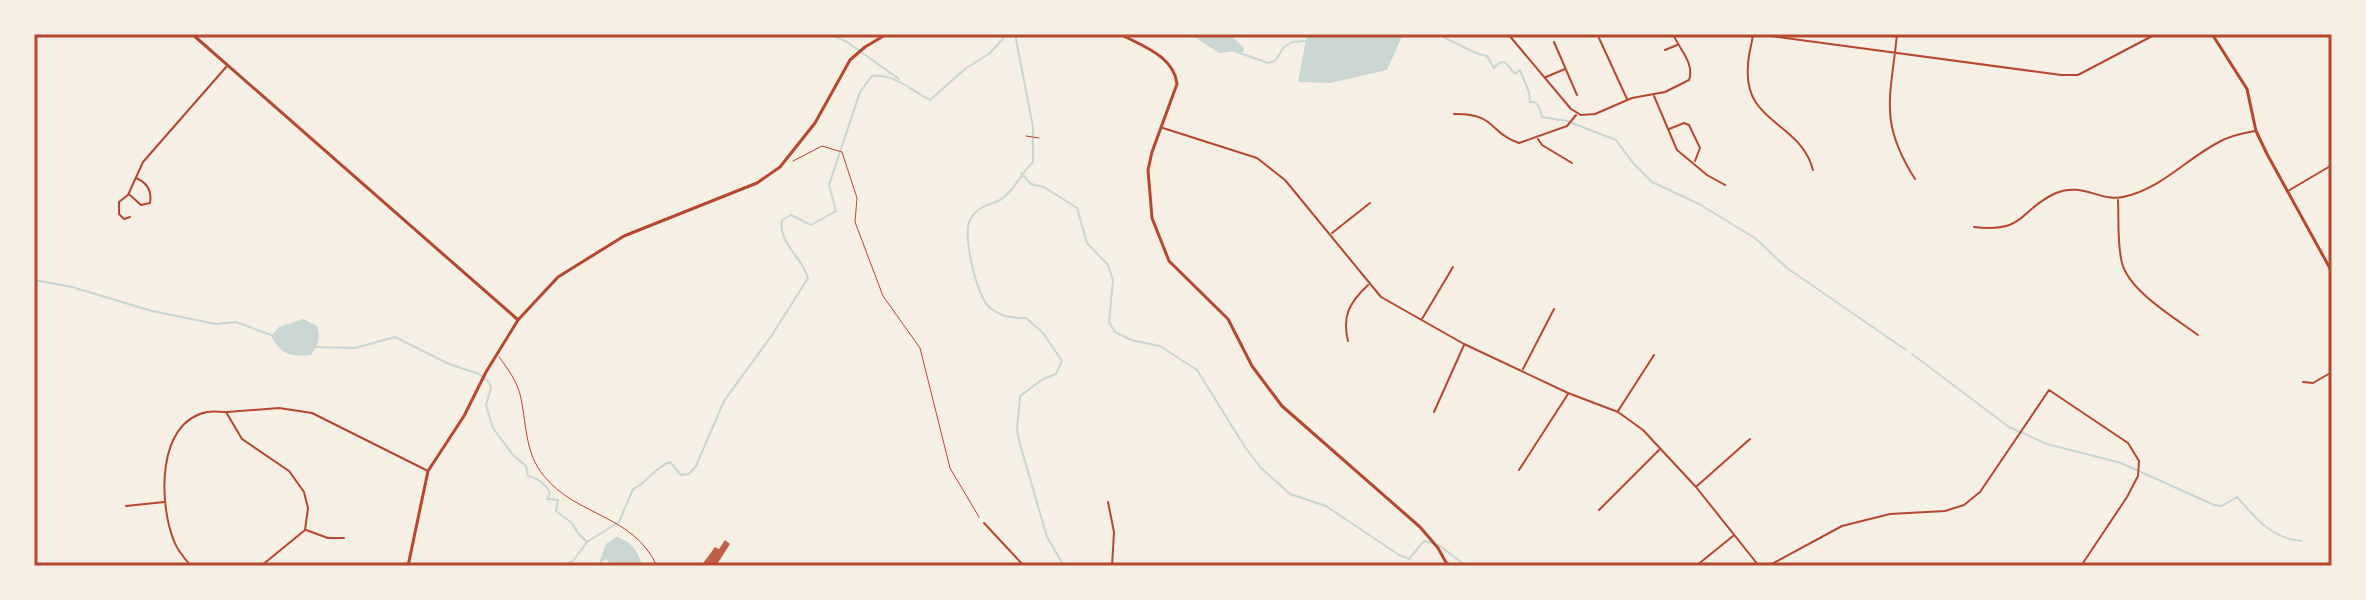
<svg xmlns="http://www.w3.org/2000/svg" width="2366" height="600" font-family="'Space Grotesk',sans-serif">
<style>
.water{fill:#c9d6d2}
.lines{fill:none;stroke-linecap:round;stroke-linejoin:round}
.stream{stroke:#c9d6d2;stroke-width:2}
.building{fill:#bf614a}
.path{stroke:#b5482f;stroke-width:1}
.service{stroke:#b5482f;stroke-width:1}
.minor{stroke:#b5482f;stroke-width:2}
.tertiary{stroke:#b5482f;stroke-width:3}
.neatline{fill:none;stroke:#b5482f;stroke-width:3}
</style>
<rect width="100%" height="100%" fill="#f6efe4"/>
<path class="water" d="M1229 34 1244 48 1242 55 1234 51 1219 53 1191 35Z
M1307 34H1403L1387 70 1330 83 1298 82Z
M303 319 317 326C321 337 318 346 311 355 291 357 281 355 271 336L279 327Z
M616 537C632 541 637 551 643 566H613L606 559 598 566 606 544Z"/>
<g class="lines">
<path class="stream" d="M830 34 847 42 899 79
M1015 34 1033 127V162C1021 173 1013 193 1000 200 988 206 976 207 970 220 962 235 977 298 990 308 1002 317 1012 318 1026 318L1043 333 1062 361 1056 374 1043 379 1020 396 1017 430 1020 444 1047 537 1064 566
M1437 34 1478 54 1487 56 1494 68 1499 63 1505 62 1515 74 1520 70 1529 92 1530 102H1535L1539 107 1542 117 1567 121 1616 140 1633 163 1652 182 1699 204 1755 238 1787 268 1906 350
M1234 51 1268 63 1275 61 1284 47 1292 42 1305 41
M1021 173 1031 184 1044 187 1077 208 1087 243 1108 265 1113 280 1109 322 1115 332 1131 340 1160 346 1197 370 1245 447 1260 467 1290 494 1326 506 1399 555 1409 559 1424 541 1439 545 1466 566
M34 280 72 287 152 311 216 324 236 322 271 335
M316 347 355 348 395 337 449 364 479 374 489 382 491 388 486 405 493 428 513 455 526 466 528 476C536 477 547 485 550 493L547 499 558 500 556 511 572 523 578 533 586 541
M1912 354 2009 427 2047 444 2121 463 2214 505 2222 506 2237 497C2257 519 2270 538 2302 541
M548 566H560L573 561 587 542 619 522 633 489C650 481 652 469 670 462L681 475 689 474 696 466 724 401 772 335 808 278C802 256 778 244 782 220L791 215 811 225 836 211 829 185 860 92 872 76C896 74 910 90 930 100L965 69 990 53 1007 34"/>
</g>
<path class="building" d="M725 540 730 544 716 566H701L715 547 719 549Z"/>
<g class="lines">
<path class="path" d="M1026 136 1039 138
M793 161 822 146 842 152 857 198 855 222 883 296 920 348 950 468 979 517"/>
<path class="service" d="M499 357C508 369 516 380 520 394 527 423 524 452 544 476 577 517 633 514 657 566"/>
<path class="minor" d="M1508 34 1571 109 1581 115 1595 114 1632 98 1665 92 1689 80C1695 63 1679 49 1673 34
M1753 34C1752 44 1748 55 1748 66 1743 124 1800 121 1813 170
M1756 34 2061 75H2078L2156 34
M1897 34C1891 97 1878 121 1915 179
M1599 38 1627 99
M1554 42 1577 95
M1665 50 1677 45
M1546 77 1565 69
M1654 96 1677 150 1707 175 1725 185
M1454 114C1496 113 1489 133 1519 143L1567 126 1576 115
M1163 128 1257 158 1285 180 1381 297 1464 344 1568 393 1618 412 1643 430 1696 487 1759 566
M1669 129 1684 123 1689 125 1700 148 1695 161
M1538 139 1542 145 1572 163
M2288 191 2332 165
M130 195 141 205 150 203C152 191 148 183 136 178
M2118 200C2119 220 2117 243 2122 263 2129 291 2175 318 2198 335
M130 217 124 219 119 214V202L128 195 143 162 227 66
M1974 227C2027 233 2018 210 2056 193 2082 182 2101 202 2123 197 2161 189 2186 159 2219 142 2230 136 2243 133 2255 131
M1332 233 1370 203
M1422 319 1453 267
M1348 341C1342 316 1349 303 1368 285
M1523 369 1554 309
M2303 382 2313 383 2332 372
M1618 411 1654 355
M227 412 279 408 312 413 426 470
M1434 412 1464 345
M1519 470 1568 394
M1697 486 1750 439
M1108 502 1114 532 1112 566
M126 506 164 502
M1599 510 1659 450
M984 523 1024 566
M306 530 328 538H344
M191 566C184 558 177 550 174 541 159 504 156 422 207 412 213 411 220 412 226 412L242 439 289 471 304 492 308 508 305 530 261 566
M1696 566 1733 536
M1768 566 1842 526 1890 514 1945 511 1964 505 1980 492 2049 390 2128 443 2139 461 2138 476 2127 497 2081 566
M2329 566 2332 561"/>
<path class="tertiary" d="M192 34 517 319
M1120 34C1142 46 1174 56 1177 84L1152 152 1148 170 1152 218 1169 261 1228 319 1252 366 1282 406 1420 527 1438 548 1448 566
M2212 34 2247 89 2256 131 2267 154 2332 272
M408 566 428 471 464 416 486 372 518 320 558 277 624 236 757 183 780 167 815 123 850 60 865 47 887 34"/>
</g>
<rect width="2366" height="600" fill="none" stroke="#f6efe4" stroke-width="72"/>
<rect x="36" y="36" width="2294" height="528" class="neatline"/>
</svg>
